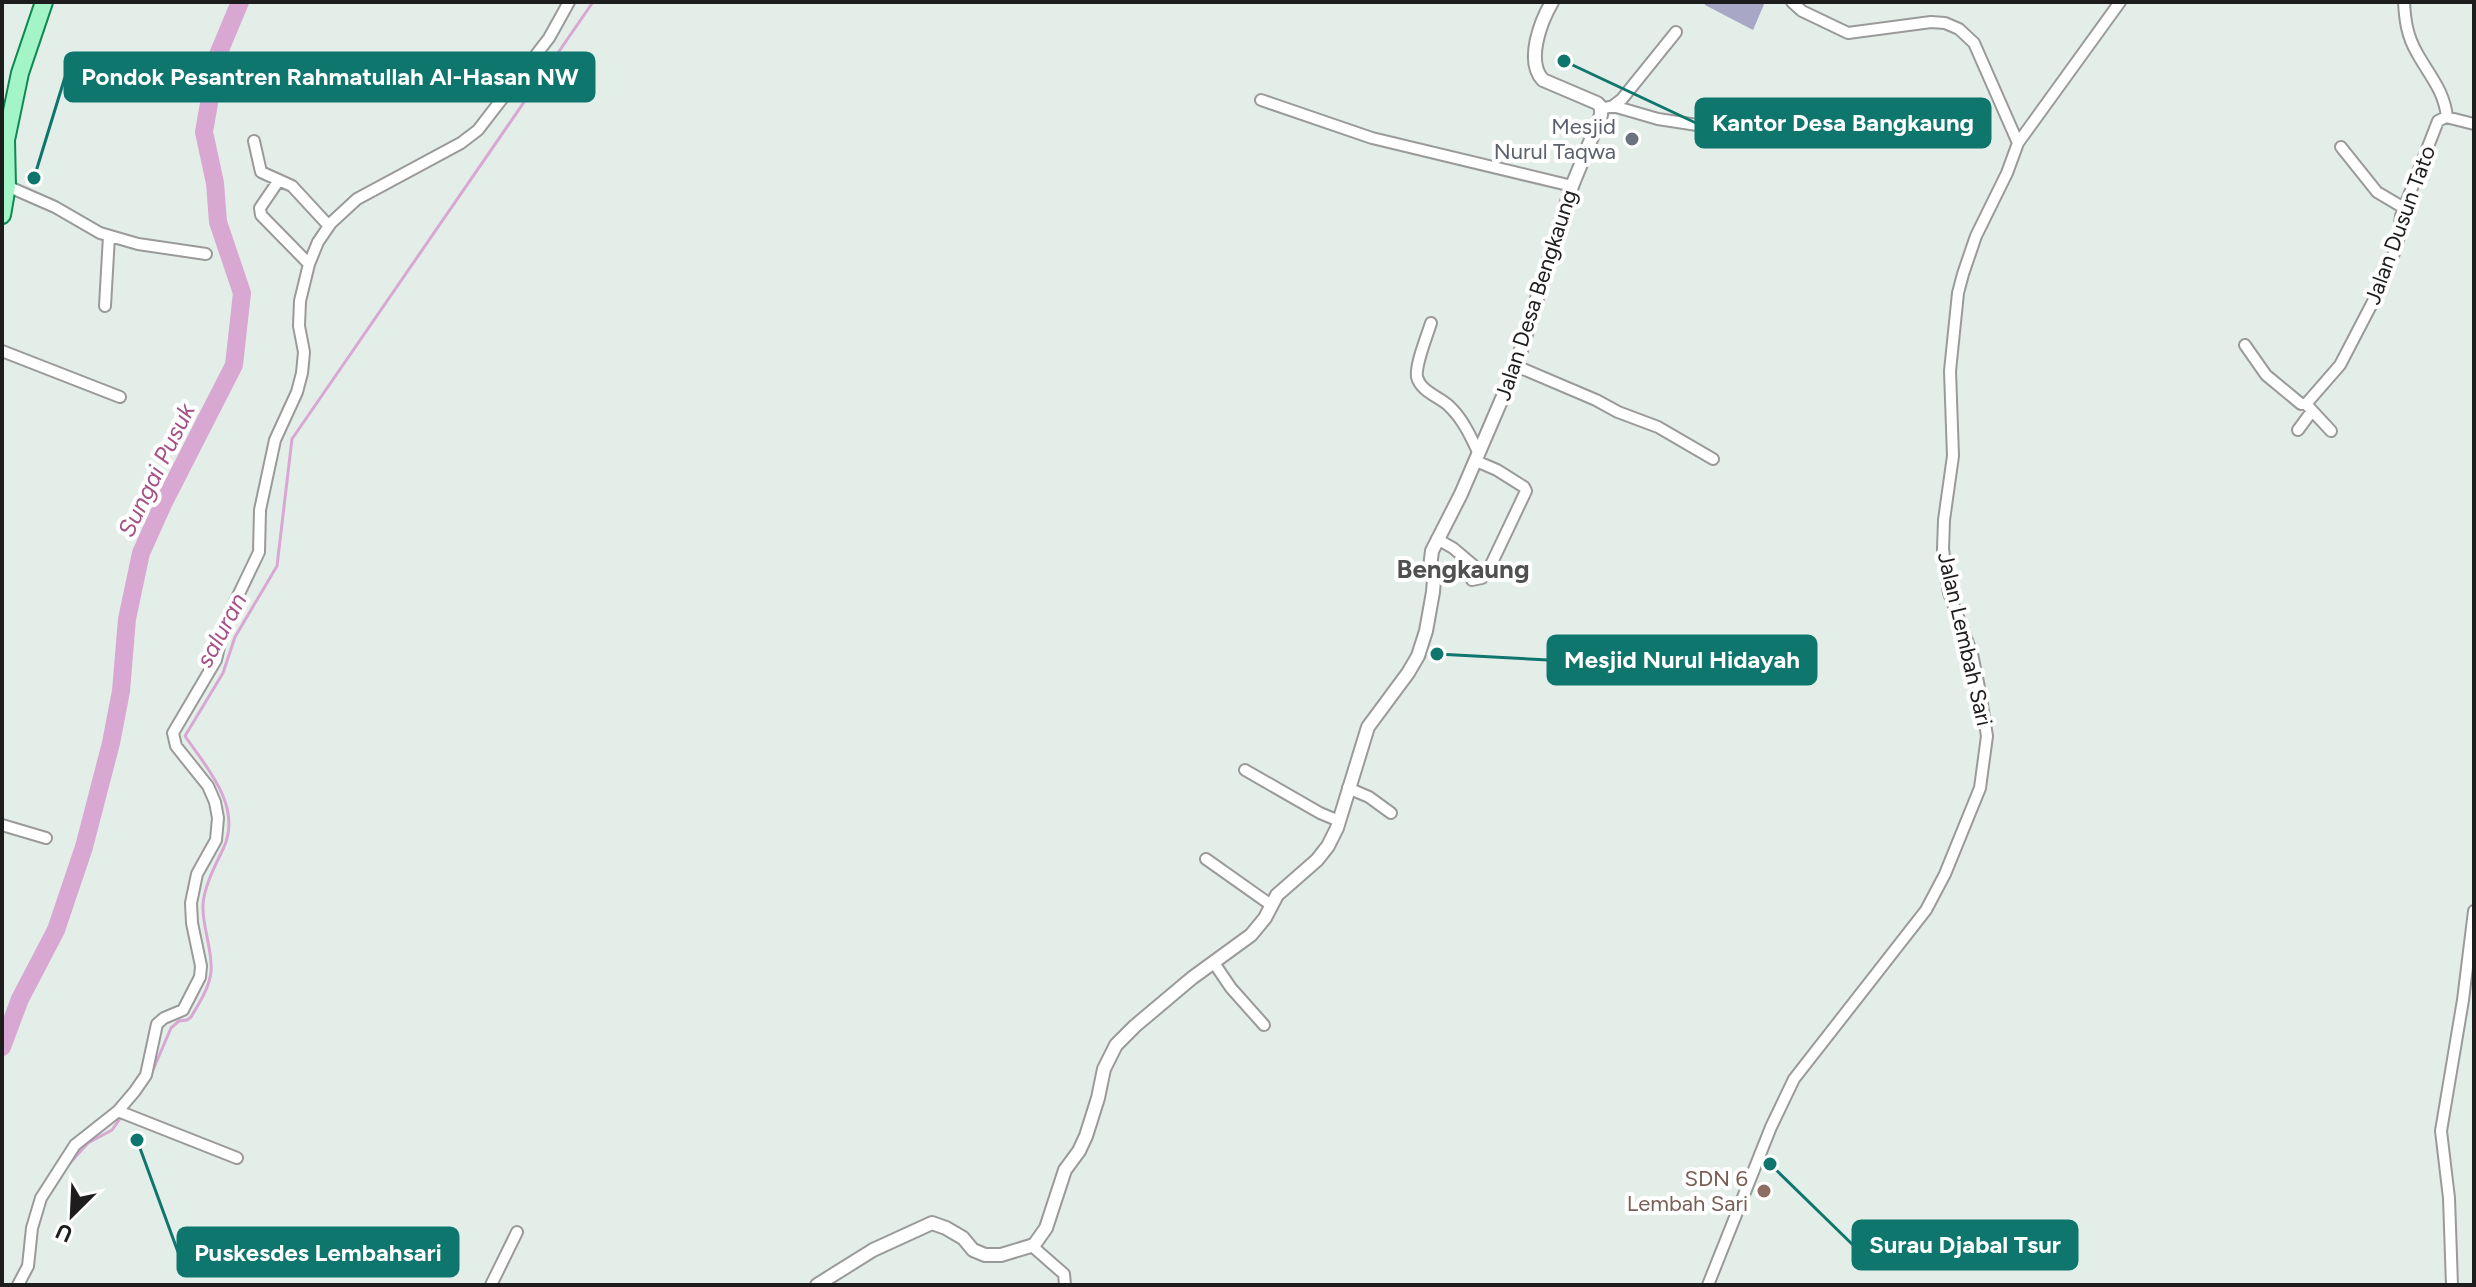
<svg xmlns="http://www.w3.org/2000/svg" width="2476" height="1287" font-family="Figtree,sans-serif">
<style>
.cemetery{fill:#a8a7c5}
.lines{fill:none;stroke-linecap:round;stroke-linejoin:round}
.stream{stroke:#d8a8d3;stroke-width:3}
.river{stroke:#d8a8d3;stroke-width:18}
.minor-casing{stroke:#9a9a9a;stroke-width:14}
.tertiary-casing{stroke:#9a9a9a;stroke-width:16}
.primary-casing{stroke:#0c8a50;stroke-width:20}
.minor{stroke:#fff;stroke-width:10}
.tertiary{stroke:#fff;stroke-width:12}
.primary{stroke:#a3f4c6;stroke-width:16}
.worship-dot{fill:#6b7280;stroke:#fff;stroke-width:3}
.education-dot{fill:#8d6e63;stroke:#fff;stroke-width:3}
.labels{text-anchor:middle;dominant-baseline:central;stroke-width:8;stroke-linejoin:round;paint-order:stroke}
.worship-label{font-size:22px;fill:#5b616d;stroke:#fff;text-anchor:end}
.street-label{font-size:22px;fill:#1d1d1d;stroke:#fff}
.education-label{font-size:22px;fill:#785e54;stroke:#fff;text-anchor:end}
.water-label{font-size:24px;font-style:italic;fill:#a55286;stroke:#fff}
.quarter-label{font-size:26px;font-weight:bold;fill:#505050;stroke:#fff}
.leader{fill:none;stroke:#0f766e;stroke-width:3}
.callout-dot{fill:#0f766e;stroke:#fff;stroke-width:3}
.callout{fill:#0f766e;stroke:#0f766e;stroke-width:3}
.callout-label{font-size:24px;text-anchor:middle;font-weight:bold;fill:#fff}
</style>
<rect width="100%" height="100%" fill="#e4eee9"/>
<path class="cemetery" d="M1705 2H1765L1753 30 1705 5Z"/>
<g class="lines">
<path class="stream" d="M150 1077 171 1028 179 1021 187 1020 191 1017C199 1003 209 989 211 972 213 950 202 927 203 905 204 886 216 864 224 847 242 806 207 768 185 736L223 673 235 637 277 566 292 439 593 2
M70 1163 88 1143 112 1130 134 1099
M24 1285 29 1273"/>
<path class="river" d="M2 1047 20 999 56 930 84 847 111 743 121 691 127 619 141 553 163 504 234 365 242 293 218 222 215 183 204 132 217 57 240 2"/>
<defs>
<path id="minor" d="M2404 2C2405 20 2407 36 2417 53 2429 75 2444 90 2447 117
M1261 100 1372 138 1572 186
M1613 106 1658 119 1710 127
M1601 109 1613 106 1622 99 1676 32
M254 141 261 172 292 186 329 226
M2018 143 2120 2
M2341 147 2377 192 2404 208
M279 180 260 208 261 215 309 264
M7 186 55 207 100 233 138 244 206 254
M105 306 109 236
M1431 323C1427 336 1415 365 1417 377 1421 392 1440 397 1449 406 1463 419 1471 437 1479 454
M2245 345 2266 375 2301 404H2306L2340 365 2378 292 2397 246 2401 216 2438 121 2446 117 2474 124
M2 351 120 397
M1516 366 1596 400 1618 412 1658 427 1713 459
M2306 404 2331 431
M2298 430 2312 411
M1437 539 1453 548 1485 575
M1472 580 1482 578 1488 571 1526 491 1524 487 1497 470 1476 461
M1245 770 1320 813 1339 821
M1348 788 1369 797 1391 813
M2 825 46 838
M1206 859 1271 905
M1214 963 1231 988 1264 1025
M118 1111 237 1158
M1032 1246 1064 1274 1065 1285
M18 1285 28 1266 32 1228 41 1198 75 1145 118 1111 135 1091 146 1075 157 1024 164 1018 183 1010 200 977 201 966 192 923 191 903 197 874 216 840 218 818 215 802 208 786 176 746 173 733 216 660 224 625 259 552 260 510 275 440 297 392 302 373 304 352 299 326 300 301 309 264 318 242 331 223 357 199 461 143 478 130 549 38 569 2
M491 1285 517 1232
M1708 1285 1771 1127 1794 1079 1926 910 1945 874 1980 788 1987 736 1980 692 1972 654 1949 593 1943 549 1944 520 1953 456 1950 371 1958 293 1963 274 1976 236 2007 173 2018 143 1974 43 1959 29 1945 23 1931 22 1848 33 1802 11 1792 2
M2452 1285 2449 1198 2441 1131 2463 1000 2474 911"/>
<path id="tertiary" d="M817 1285 873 1250 932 1223 946 1228 963 1238 973 1250 985 1255H1001L1034 1245 1046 1228 1065 1170 1079 1151 1086 1136 1098 1098 1104 1069 1116 1045 1135 1026 1192 978 1251 935 1265 918 1277 895 1317 860 1328 846 1337 828 1368 727 1408 673 1418 656 1426 631 1433 592 1434 580 1430 567 1432 551 1461 494 1516 366 1572 186 1601 115V107L1597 103 1543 80C1525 61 1541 21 1552 2"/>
<path id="primary" d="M2 215 7 186 6 140 20 73 44 2"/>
</defs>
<use href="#minor" class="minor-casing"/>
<use href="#tertiary" class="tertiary-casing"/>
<use href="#primary" class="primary-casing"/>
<use href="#minor" class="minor"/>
<use href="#tertiary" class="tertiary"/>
<use href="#primary" class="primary"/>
</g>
<circle class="worship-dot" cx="1632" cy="139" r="8"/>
<circle class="education-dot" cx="1764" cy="1191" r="8"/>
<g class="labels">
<g class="worship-label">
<text x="1616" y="126">Mesjid<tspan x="1616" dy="25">Nurul Taqwa</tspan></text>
</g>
<g class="street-label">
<text transform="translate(2400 225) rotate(-70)">Jalan Dusun Tato</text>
<text transform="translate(1536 295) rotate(-72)">Jalan Desa Bengkaung</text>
<text transform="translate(1965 639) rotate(77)">Jalan Lembah Sari</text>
</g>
<g class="education-label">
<text x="1748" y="1178">SDN 6<tspan x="1748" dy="25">Lembah Sari</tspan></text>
</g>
<g class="water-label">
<text transform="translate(156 470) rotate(-64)">Sungai Pusuk</text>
<text transform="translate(221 630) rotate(-62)">saluran</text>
</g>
<g class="quarter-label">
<text x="1463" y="569">Bengkaung</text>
</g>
</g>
<path class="leader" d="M34 178L65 77M1564 61L1696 123M1437 654L1548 660M1770 1164L1853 1245M137 1140L178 1252"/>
<g class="callout-dot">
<circle cx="34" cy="178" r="8"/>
<circle cx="1564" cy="61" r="8"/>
<circle cx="1437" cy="654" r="8"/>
<circle cx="1770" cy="1164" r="8"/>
<circle cx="137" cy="1140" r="8"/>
</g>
<g class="callout">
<rect x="65" y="53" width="529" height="48" rx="8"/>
<rect x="1696" y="99" width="294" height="48" rx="8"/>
<rect x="1548" y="636" width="268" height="48" rx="8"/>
<rect x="1853" y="1221" width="224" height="48" rx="8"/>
<rect x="178" y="1228" width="280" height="48" rx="8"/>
</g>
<g class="callout-label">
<text x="330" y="85">Pondok Pesantren Rahmatullah Al-Hasan NW</text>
<text x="1843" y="131">Kantor Desa Bangkaung</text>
<text x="1682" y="668">Mesjid Nurul Hidayah</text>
<text x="1965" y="1253">Surau Djabal Tsur</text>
<text x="318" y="1261">Puskesdes Lembahsari</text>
</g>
<rect width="2476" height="1287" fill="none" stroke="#1d1d1d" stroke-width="8"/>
<g transform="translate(72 1215) rotate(204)" stroke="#ffffff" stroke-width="6" paint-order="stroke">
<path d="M0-6L14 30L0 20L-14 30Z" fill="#1d1d1d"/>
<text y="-12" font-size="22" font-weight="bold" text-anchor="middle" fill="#1d1d1d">U</text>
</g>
</svg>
